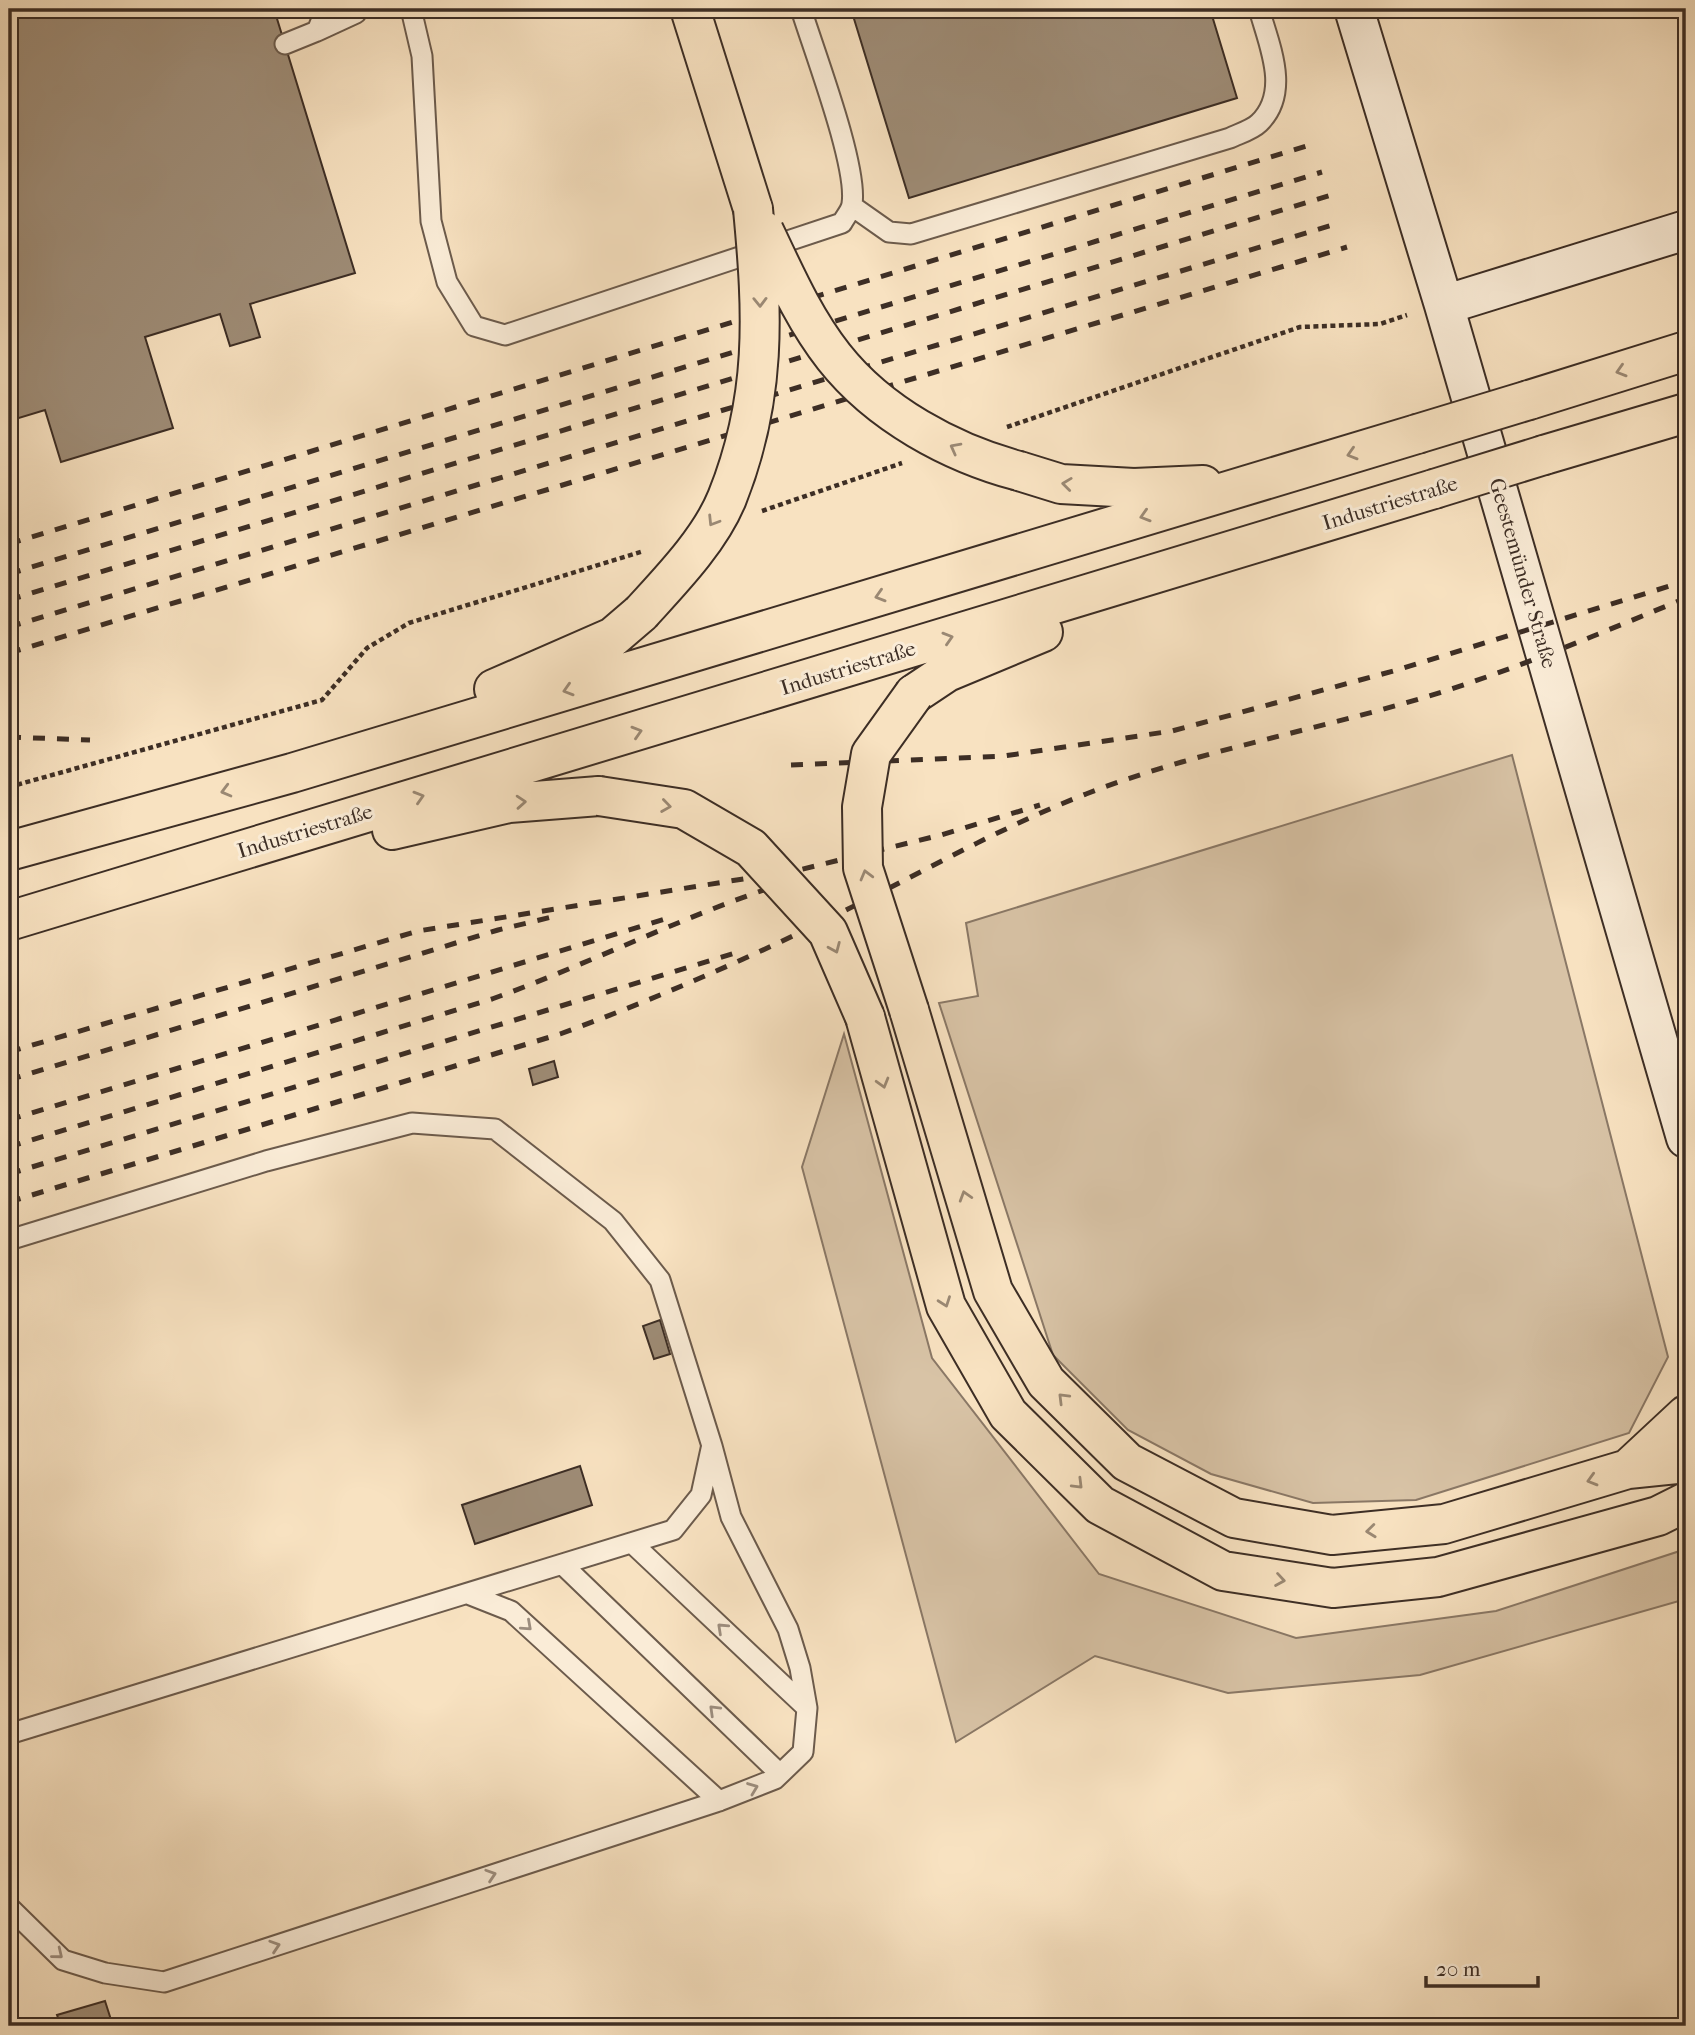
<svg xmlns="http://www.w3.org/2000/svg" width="1695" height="2035" font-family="'IM FELL French Canon',serif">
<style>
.green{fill:#d8c3a6;stroke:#8a7866;stroke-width:2}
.building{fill:#9e8c76;stroke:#3d2e25;stroke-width:2}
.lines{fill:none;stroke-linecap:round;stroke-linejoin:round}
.lane-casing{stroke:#6c5b4c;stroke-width:23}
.secondary-casing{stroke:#3d2e25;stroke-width:42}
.highway-casing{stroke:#3d2e25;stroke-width:42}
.path{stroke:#3d2e25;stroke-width:4.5;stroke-dasharray:5 3.5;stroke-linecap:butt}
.lane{stroke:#faecd7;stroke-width:19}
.secondary{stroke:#faecd7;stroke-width:38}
.highway{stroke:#f8e2c1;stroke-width:38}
.rail{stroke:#3d2e25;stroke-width:5;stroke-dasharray:12 12;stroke-linecap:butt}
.highway-bridge-casing{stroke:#3d2e25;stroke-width:42;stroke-linecap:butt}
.highway-bridge{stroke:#f8e2c1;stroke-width:38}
.oneway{stroke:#9a8873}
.oneway2{stroke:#9c8d7e}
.labels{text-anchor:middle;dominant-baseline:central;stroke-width:6;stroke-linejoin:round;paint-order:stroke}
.street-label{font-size:21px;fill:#3d2e25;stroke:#faecd7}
</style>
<rect width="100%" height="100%" fill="#f8e2c1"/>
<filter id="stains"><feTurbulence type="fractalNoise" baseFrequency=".00286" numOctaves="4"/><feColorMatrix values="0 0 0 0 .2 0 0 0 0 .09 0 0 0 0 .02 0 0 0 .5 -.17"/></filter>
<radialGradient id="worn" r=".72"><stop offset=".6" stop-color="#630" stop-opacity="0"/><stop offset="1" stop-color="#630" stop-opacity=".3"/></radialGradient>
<path class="green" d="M1512 755 1668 1357 1629 1433 1416 1500 1313 1503 1211 1474 1128 1430 1053 1355 939 1003 978 996 966 923Z
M844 1034 932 1358 1099 1574 1296 1638 1496 1611 1686 1549V1599L1420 1675 1228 1693 1095 1656 956 1742 802 1167Z"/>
<path class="building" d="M9 9H274L355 273 250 304 260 337 230 346 220 314 145 337 173 428 61 462 45 410 9 421Z
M851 9H1210L1237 98 909 198Z
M554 1061 558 1077 533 1085 529 1069Z
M660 1320 670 1354 654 1359 643 1326Z
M580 1466 592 1505 475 1544 462 1505Z
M105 2001 113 2026H61L57 2015Z"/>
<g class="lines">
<defs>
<path id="lane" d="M411 9 422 56 431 221 447 282 474 326 505 335 842 223C845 217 851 211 852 204 858 166 814 51 801 9
M317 31 356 13 358 9
M285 44 317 31 326 9
M852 206 889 232 911 234 1230 138C1238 134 1252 130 1259 123 1291 92 1269 45 1259 9
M9 1240 266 1161 412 1123 495 1129 613 1221 660 1280 712 1446 731 1517 788 1629 800 1668 807 1708 803 1752 775 1779 719 1801 164 1982 105 1973 63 1960 9 1907
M632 1543 807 1708
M563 1565 780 1774
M468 1594 511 1611 719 1801
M9 1734 673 1530 701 1495 711 1449"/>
<path id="secondary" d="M1354 9 1444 305 1686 1138
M1444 305 1686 230"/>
<path id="highway" d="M690 9 753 209
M1529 400 1686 351
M1544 455 1686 413
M1019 471 1061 484 1134 488 1203 485
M494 689 613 637 641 613
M914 694 947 672 1043 632
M392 830 509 803 599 796
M9 851 292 773 1417 434
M9 921 1434 489
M909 1010 993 1291 1046 1382 1127 1462 1234 1518 1332 1535 1444 1524 1628 1469 1686 1415
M865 1017 946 1306 1008 1414 1100 1505 1223 1571 1333 1588 1438 1577 1658 1516 1686 1502
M1628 1469 1686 1463"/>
</defs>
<use href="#lane" class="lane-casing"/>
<use href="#secondary" class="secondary-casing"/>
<use href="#highway" class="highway-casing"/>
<path class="path" d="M1007 427 1300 327 1380 324 1407 315
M762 511 902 463
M9 787 322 700 367 648 409 623 644 551"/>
<use href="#lane" class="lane"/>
<use href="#secondary" class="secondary"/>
<use href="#highway" class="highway"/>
<path class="rail" d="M9 544 1313 144
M9 574 1322 172
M9 600 1331 195
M9 627 1339 223
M9 653 1347 247
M9 737 90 740
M791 765 1004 756 1172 731 1397 670 1686 581
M9 1052 418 931 799 870 941 835 1040 805
M9 1080 498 930 556 916
M9 1120 668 918
M9 1147 492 999C597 961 697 909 804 877
M9 1174 735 953
M9 1202 560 1034C653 1000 745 960 834 916 917 875 999 828 1086 794 1194 752 1308 732 1419 699 1510 672 1598 634 1686 598"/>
<defs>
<path id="highway-bridge" d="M764 231C785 275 804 319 834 357 879 414 951 453 1019 471
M1417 434 1529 400
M1434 489 1544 455
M641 613C671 580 710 540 727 498 767 398 763 314 753 209
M599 796 684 809 751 848 828 932 865 1017
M909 1010 863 868 862 807 871 754 914 694"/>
</defs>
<use href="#highway-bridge" class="highway-bridge-casing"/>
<use href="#highway-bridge" class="highway-bridge"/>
</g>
<defs><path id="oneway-chevron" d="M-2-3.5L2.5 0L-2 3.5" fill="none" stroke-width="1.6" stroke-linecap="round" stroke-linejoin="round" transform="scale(1.75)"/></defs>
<g class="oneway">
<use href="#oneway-chevron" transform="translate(760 302) rotate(89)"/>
<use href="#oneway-chevron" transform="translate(1621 371) rotate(163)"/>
<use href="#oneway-chevron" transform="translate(955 448) rotate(-152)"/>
<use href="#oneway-chevron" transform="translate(1352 454) rotate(163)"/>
<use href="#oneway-chevron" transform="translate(1067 484) rotate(-173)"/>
<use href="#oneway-chevron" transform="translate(1145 516) rotate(163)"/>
<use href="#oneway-chevron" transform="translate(713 521) rotate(122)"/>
<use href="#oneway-chevron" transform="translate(880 596) rotate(163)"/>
<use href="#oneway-chevron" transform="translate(948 638) rotate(-17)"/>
<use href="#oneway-chevron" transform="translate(568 690) rotate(163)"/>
<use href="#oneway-chevron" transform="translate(637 732) rotate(-17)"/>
<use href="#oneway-chevron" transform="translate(226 791) rotate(165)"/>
<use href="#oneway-chevron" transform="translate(419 797) rotate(-17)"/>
<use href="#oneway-chevron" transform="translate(521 802) rotate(-4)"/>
<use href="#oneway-chevron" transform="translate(666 806) rotate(8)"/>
<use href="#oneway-chevron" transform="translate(866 875) rotate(-105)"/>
<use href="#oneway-chevron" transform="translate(835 948) rotate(67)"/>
<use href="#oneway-chevron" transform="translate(883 1083) rotate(74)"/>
<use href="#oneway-chevron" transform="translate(965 1196) rotate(-107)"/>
<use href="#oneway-chevron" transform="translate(945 1302) rotate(70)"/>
<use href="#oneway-chevron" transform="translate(1063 1398) rotate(-135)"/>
<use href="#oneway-chevron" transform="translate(1592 1480) rotate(164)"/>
<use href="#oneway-chevron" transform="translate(1078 1484) rotate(45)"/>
<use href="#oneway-chevron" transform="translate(1371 1531) rotate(174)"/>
<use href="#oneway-chevron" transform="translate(1280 1580) rotate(9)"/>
</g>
<g class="oneway2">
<use href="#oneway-chevron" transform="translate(527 1626) rotate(42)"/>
<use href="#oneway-chevron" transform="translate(722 1628) rotate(-137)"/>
<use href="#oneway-chevron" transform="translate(714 1710) rotate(-136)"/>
<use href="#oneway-chevron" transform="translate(753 1788) rotate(-21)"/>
<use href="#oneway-chevron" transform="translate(491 1875) rotate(-18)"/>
<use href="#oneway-chevron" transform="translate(275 1946) rotate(-18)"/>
<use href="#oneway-chevron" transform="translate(58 1954) rotate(39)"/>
</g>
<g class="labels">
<g class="street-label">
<text transform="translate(1390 503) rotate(-17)">Industriestraße</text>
<text transform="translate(1523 573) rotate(74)">Geestemünder Straße</text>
<text transform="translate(848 668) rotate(-17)">Industriestraße</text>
<text transform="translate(305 831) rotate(-17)">Industriestraße</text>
</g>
</g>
<rect width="1695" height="2035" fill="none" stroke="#f8e2c1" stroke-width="35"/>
<rect x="10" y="10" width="1674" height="2014" fill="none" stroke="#3d2e25" stroke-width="3.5"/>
<rect x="18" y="18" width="1660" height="2000" fill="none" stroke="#3d2e25" stroke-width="2"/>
<path d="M1426 1976v10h112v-10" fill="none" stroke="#3d2e25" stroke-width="3.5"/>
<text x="1436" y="1976" font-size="21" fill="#3d2e25" stroke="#faecd7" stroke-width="5" paint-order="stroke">20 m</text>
<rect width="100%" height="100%" filter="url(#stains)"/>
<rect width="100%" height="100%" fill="url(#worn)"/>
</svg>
